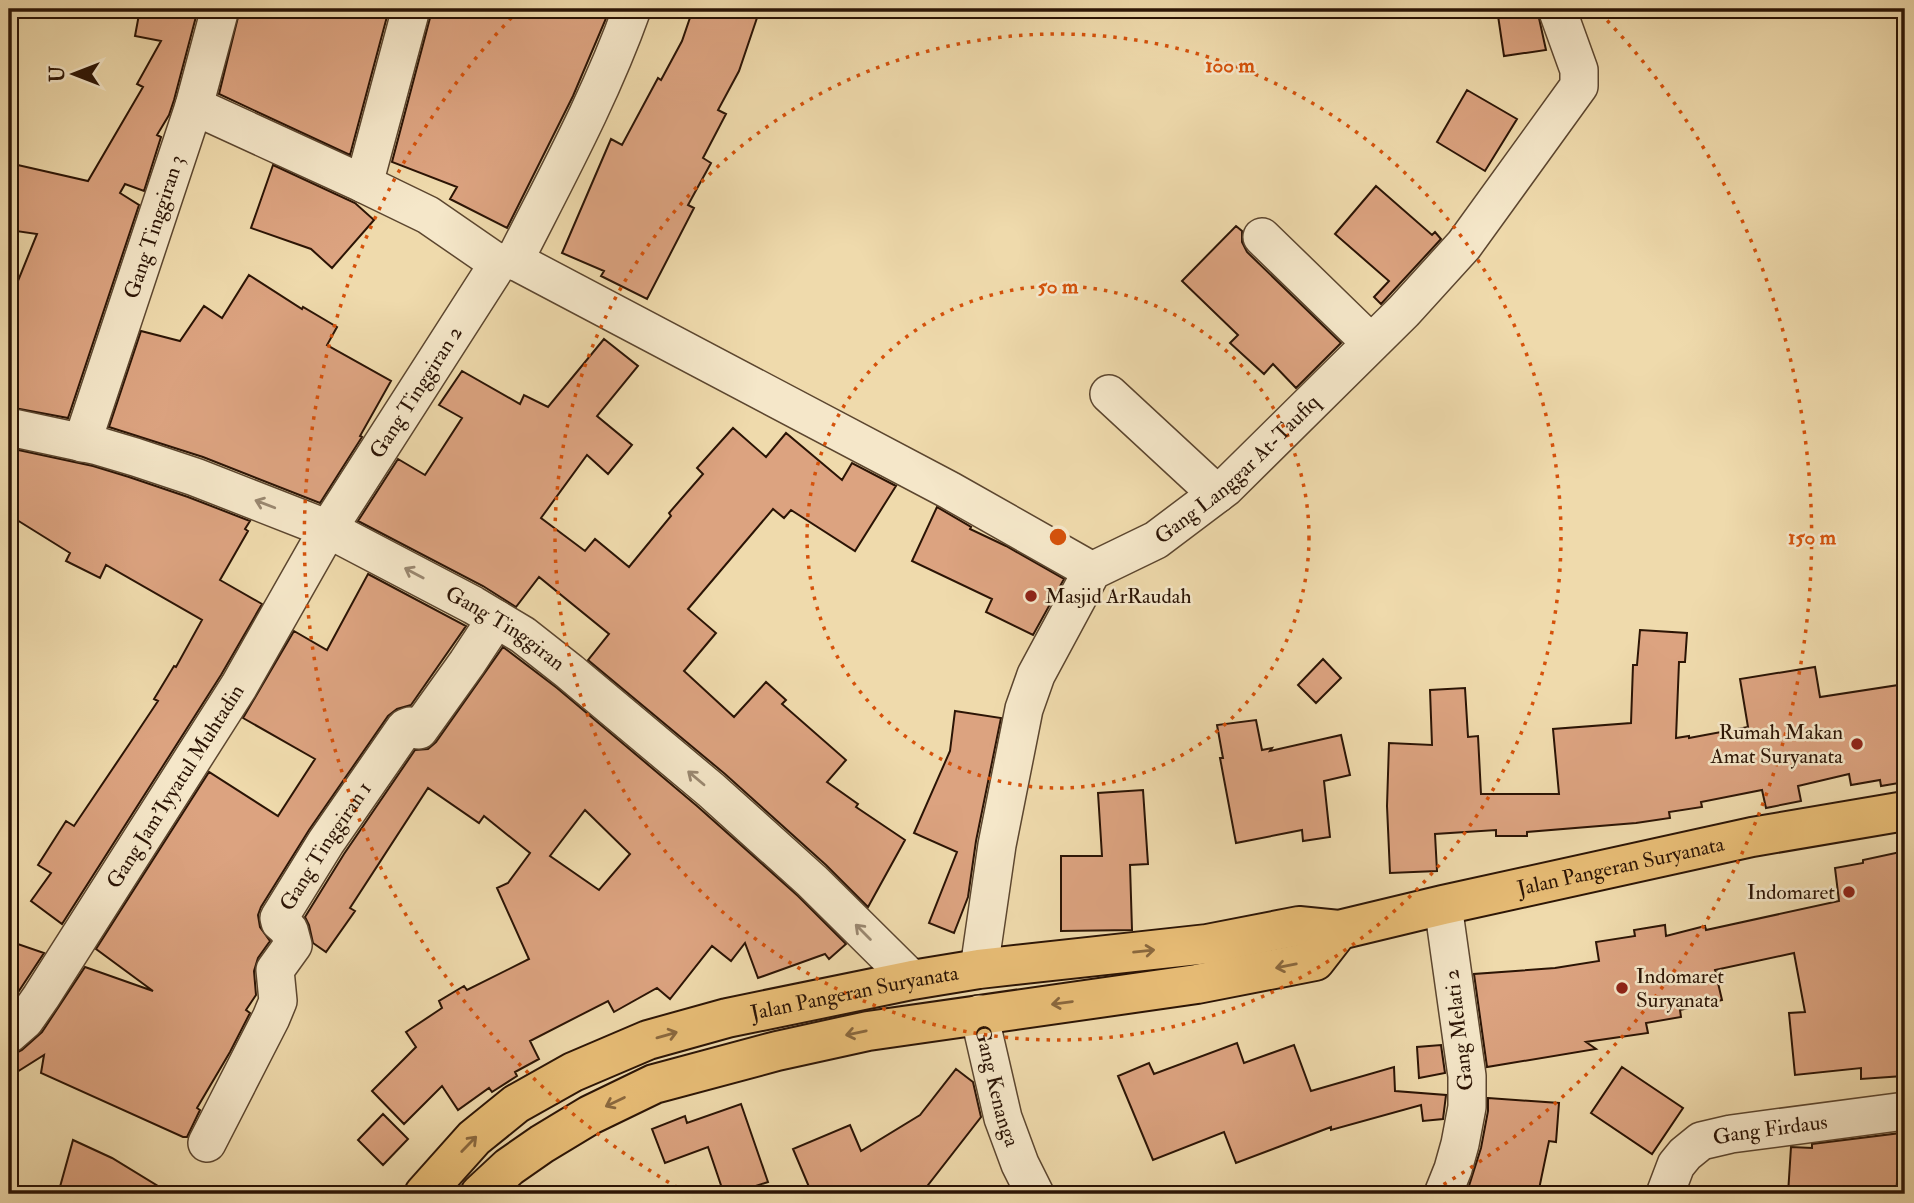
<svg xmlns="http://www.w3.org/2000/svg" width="1914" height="1203" font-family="'IM FELL Double Pica',serif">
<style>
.building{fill:#dca380;stroke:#2b1405;stroke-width:2;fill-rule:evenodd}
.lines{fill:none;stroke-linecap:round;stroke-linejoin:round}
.street-casing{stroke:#5c462f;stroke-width:40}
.primary-casing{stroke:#2b1405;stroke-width:42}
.street{stroke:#f5e7c9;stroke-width:37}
.primary{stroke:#e8bd76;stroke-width:38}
.oneway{stroke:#9a8871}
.oneway2{stroke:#8a683e}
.ring{fill:none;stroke:#d5520b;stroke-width:3.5;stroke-dasharray:3.5 7}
.poi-dot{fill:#8f2418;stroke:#f5e7c9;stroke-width:2.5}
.labels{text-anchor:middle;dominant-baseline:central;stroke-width:5;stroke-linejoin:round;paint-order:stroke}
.street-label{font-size:21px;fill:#2b1405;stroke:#f5e7c9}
.poi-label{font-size:21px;fill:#2b1405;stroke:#f5e7c9;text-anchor:start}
.centre{fill:#d5520b;stroke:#f5e7c9;stroke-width:3.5}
.ring-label{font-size:21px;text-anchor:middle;font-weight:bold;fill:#d5520b;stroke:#f5e7c9;stroke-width:5;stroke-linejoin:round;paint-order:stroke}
</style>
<rect width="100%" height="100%" fill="#efdaac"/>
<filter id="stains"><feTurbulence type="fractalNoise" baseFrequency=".00286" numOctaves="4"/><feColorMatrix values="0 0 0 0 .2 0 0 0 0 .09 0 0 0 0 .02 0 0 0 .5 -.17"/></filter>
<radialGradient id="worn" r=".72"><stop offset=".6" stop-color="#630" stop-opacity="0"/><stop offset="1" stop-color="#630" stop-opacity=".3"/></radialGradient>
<path class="building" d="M140 9H198L174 100 169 115 157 135 161 137 144 191 125 184 120 193 139 205 68 418 9 407V303L37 234 9 230V163L88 181 143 87 137 84 161 41 135 36Z
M240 9H389L350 155 219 94Z
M431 9H610L573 96 507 228 450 199 457 187 392 162 431 14Z
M693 9H760L739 71 718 110 726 114 703 158 711 163 688 205 694 208 647 299 601 276 604 271 562 253 611 139 622 145 658 78 661 80 682 41Z
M1497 9H1537L1546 50 1504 56Z
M1467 90 1517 119 1485 171 1437 142Z
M273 165 355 203 374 220 332 268 311 249 251 228Z
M1376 186 1432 235 1435 232 1441 239 1381 304 1374 297 1389 281 1335 234Z
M1236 226 1242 231V242L1247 252 1341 343 1296 388 1273 364 1264 374 1230 343 1238 335 1182 281Z
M249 275 302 309 303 307 337 327 327 345 391 381 360 436 362 437 320 503 203 457 109 427 141 331 180 341 204 306 222 318Z
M604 339 638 366 597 416 632 445 608 474 587 455 541 518 585 551 595 539 629 567 671 516 669 513 703 474 697 468 733 428 766 457 786 433 842 480 852 463 896 486 855 551 791 510 784 518 773 509 688 609 716 633 684 671 734 717 766 682 786 700 782 704 846 760 827 782 858 804 856 807 905 840 868 907 826 865 725 774 588 660 609 634 539 577 516 607 483 586 358 521 398 459 425 475 429 469 462 418 439 405 462 371 520 404 524 395 548 407Z
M9 448 93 466 129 477 188 497 250 521 245 529 248 531 220 580 262 604 221 675 62 924 31 901 51 873 38 865 66 821 74 826 130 743 158 701 154 699 174 666 176 667 202 620 106 565 100 578 66 561 70 553 9 515Z
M937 507 971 527 970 529 1006 546 1064 579 1033 635 986 612 992 599 912 561Z
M368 574 466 626 411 705 397 709 388 716 309 830 261 907 258 915 260 927 270 941 258 958 254 971 256 995 246 1010 250 1013 230 1052 197 1108 200 1110 187 1137H183L41 1073 44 1055 9 1077V1054H14L22 1050 42 1032 85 967 153 991 96 949 209 772 278 816 315 759 243 718 294 631 327 650Z
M1640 630 1687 633 1685 662H1679L1676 738 1689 736V738L1748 727 1740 679 1815 667 1820 697 1905 684V782L1881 786 1880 780 1851 785 1849 774 1798 786 1801 801 1766 808 1762 790 1701 802 1702 807 1669 812 1670 818 1636 823 1527 832V836H1496V830L1435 834 1437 871 1390 873 1387 806 1389 743 1432 745 1430 690 1465 688 1468 737 1478 736 1481 794H1559L1553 729 1631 723 1633 665H1637Z
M503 647 557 688 697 806 798 896 846 944 829 959 825 954 758 978 745 943 731 961 712 946 670 999 657 988 614 1012 608 1001 530 1041 539 1059 515 1072 517 1076 492 1092 489 1088 458 1110 442 1086 404 1124 372 1091 416 1047 406 1032 442 1008 439 1001 464 986 467 990 529 959 497 888 508 883 530 853 484 816 479 823 428 788 350 908 355 911 326 952 313 943 309 925 305 917 344 854 415 750 428 749 436 742ZM585 810 630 854 599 890 550 856Z
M1323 659 1341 678 1316 703 1298 685Z
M955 711 1001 718 976 841 968 897 954 933 929 923 957 852 914 833 950 751Z
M1256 720 1262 750 1272 748 1270 751 1341 735 1350 775 1324 781 1330 837 1303 841 1302 830 1236 843 1220 758H1223L1217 725Z
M1143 790 1148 864 1130 865 1132 930 1061 931V856H1102L1098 793Z
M1905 851V1031H1900L1903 1076 1861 1079V1068L1795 1075 1789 1013 1805 1012 1794 953 1715 970 1722 1000 1680 1010 1681 1017 1646 1023 1648 1033 1586 1042 1596 1049 1487 1067 1474 974 1555 968 1599 961 1596 942 1635 936 1634 930 1665 925 1666 936 1705 926 1706 930 1839 901 1835 868 1863 863V860Z
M9 941 44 953 9 1006Z
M1237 1043 1244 1063 1294 1045 1311 1091 1394 1067 1395 1091 1446 1095 1443 1119 1423 1121 1421 1105 1331 1130V1127L1236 1163 1224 1132 1153 1160 1118 1076 1149 1063 1154 1074Z
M1441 1045 1445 1073 1419 1078 1417 1047Z
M1622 1067 1683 1108 1652 1154 1591 1113Z
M956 1069 973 1082 981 1117 921 1194H812L793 1149 850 1125 861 1151 920 1115Z
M1488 1098 1559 1103 1556 1142 1549 1141 1538 1194H1491L1468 1189 1481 1148 1488 1111Z
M741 1104 768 1182 731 1194H724L708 1147 665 1163 652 1129 685 1116 687 1123Z
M383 1114 408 1139 383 1165 358 1140Z
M1901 1133 1896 1194 1848 1191V1194H1788L1791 1147 1812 1148V1144Z
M73 1140 112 1158 171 1194H58Z"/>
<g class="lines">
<defs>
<g id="street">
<path d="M411 9 364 184 428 215 499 264"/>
<path d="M194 106 364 184"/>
<path d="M1262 237 1371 343"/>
<path d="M514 261C556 178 601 96 632 9"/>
<path d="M1109 394 1217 494"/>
<path id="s1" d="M9 427 98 446 135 457 195 477 328 529 473 605 523 635 570 672 711 790 812 881 912 980"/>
<path id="s2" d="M82 443 194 106 220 9"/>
<path id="s3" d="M979 969 997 845 1024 709 1036 675 1092 571 1156 540 1225 488 1404 311 1464 245 1579 86V70L1557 9"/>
<path id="s4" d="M979 1014 1003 1118 1020 1164 1035 1194"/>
<path id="s5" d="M9 1034 25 1020 41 997 239 686 328 529 496 267C504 260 510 259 519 263L949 490 1092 571"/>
<path id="s6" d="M207 1143 271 1018 278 1001 275 970 293 945 289 930 280 922 279 918 326 842 405 728 410 726 419 730 467 663 496 619"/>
<path d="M1443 1194 1453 1169 1460 1144 1467 1107V1076L1443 905"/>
<path id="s7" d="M1665 1194 1676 1165 1685 1154 1701 1141 1731 1134 1905 1111"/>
</g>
<g id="primary">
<path id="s8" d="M424 1194 474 1138 516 1104 573 1072 648 1040 727 1018 912 980 979 969 1207 944 1299 926 1339 930 1443 905 1752 837 1905 811"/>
<path d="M480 1194 509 1167 542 1144 590 1115 654 1084 777 1051 868 1031 1197 984 1315 961 1339 930"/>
</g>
</defs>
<use href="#street" class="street-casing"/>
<use href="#primary" class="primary-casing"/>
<use href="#street" class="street"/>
<use href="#primary" class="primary"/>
</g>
<defs><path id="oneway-shaft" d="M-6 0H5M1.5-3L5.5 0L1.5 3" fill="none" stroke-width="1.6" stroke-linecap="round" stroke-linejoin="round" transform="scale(1.75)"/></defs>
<g class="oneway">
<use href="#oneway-shaft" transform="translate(265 504) rotate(-159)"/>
<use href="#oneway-shaft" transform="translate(414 573) rotate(-152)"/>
<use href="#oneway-shaft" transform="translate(696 778) rotate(-140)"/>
<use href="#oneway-shaft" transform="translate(863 932) rotate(-135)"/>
</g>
<g class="oneway2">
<use href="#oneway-shaft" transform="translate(1144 951) rotate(-6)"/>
<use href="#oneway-shaft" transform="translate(1286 966) rotate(169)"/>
<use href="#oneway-shaft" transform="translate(1062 1003) rotate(172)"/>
<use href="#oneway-shaft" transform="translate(856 1033) rotate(168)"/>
<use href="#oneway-shaft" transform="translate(667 1035) rotate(-16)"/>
<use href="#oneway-shaft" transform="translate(615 1102) rotate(154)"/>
<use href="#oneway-shaft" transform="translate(469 1144) rotate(-46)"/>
</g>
<g class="ring">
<circle cx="1058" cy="537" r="251"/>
<circle cx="1058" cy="537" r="503"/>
<path d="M687 1193A754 754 0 0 1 516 13M1600 13A754 754 0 0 1 1429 1193"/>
</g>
<g class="poi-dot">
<circle cx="1031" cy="596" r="7"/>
<circle cx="1857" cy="744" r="7"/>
<circle cx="1849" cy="892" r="7"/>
<circle cx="1622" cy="988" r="7"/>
</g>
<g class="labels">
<g class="street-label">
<text stroke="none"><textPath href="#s2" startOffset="228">Gang Tinggiran 3</textPath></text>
<text stroke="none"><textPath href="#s5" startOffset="761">Gang Tinggiran 2</textPath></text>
<text stroke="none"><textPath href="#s3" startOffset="597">Gang Langgar At-Taufiq</textPath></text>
<text stroke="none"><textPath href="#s1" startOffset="539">Gang Tinggiran</textPath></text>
<text stroke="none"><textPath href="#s5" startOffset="299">Gang Jam'Iyyatul Muhtadin</textPath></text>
<text stroke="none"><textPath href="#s6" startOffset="338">Gang Tinggiran 1</textPath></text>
<text stroke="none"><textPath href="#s8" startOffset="1267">Jalan Pangeran Suryanata</textPath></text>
<text stroke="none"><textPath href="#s8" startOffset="488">Jalan Pangeran Suryanata</textPath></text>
<text transform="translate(1459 1030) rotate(-97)">Gang Melati 2</text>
<text stroke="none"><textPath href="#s4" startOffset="74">Gang Kenanga</textPath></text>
<text stroke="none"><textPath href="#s7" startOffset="136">Gang Firdaus</textPath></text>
</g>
<g class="poi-label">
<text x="1045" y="596">Masjid ArRaudah</text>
<text x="1843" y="732" text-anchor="end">Rumah Makan<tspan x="1843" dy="24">Amat Suryanata</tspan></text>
<text x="1835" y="892" text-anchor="end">Indomaret</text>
<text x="1636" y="976">Indomaret<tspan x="1636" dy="24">Suryanata</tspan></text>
</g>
</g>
<circle cx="1058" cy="537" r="10" class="centre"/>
<g class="ring-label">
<text x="1230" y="72">100 m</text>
<text x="1058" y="293">50 m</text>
<text x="1812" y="544">150 m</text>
</g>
<rect width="1914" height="1203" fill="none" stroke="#efdaac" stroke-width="35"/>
<rect x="10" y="10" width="1893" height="1182" fill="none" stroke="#2b1405" stroke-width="3.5"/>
<rect x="18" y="18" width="1879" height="1168" fill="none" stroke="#2b1405" stroke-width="2"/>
<g transform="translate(74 74) rotate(270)" stroke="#f5e7c9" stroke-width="5" paint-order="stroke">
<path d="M0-5L12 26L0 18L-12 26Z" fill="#2b1405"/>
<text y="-10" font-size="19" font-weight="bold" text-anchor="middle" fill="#2b1405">U</text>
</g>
<rect width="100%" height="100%" filter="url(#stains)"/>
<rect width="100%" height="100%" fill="url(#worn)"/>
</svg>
